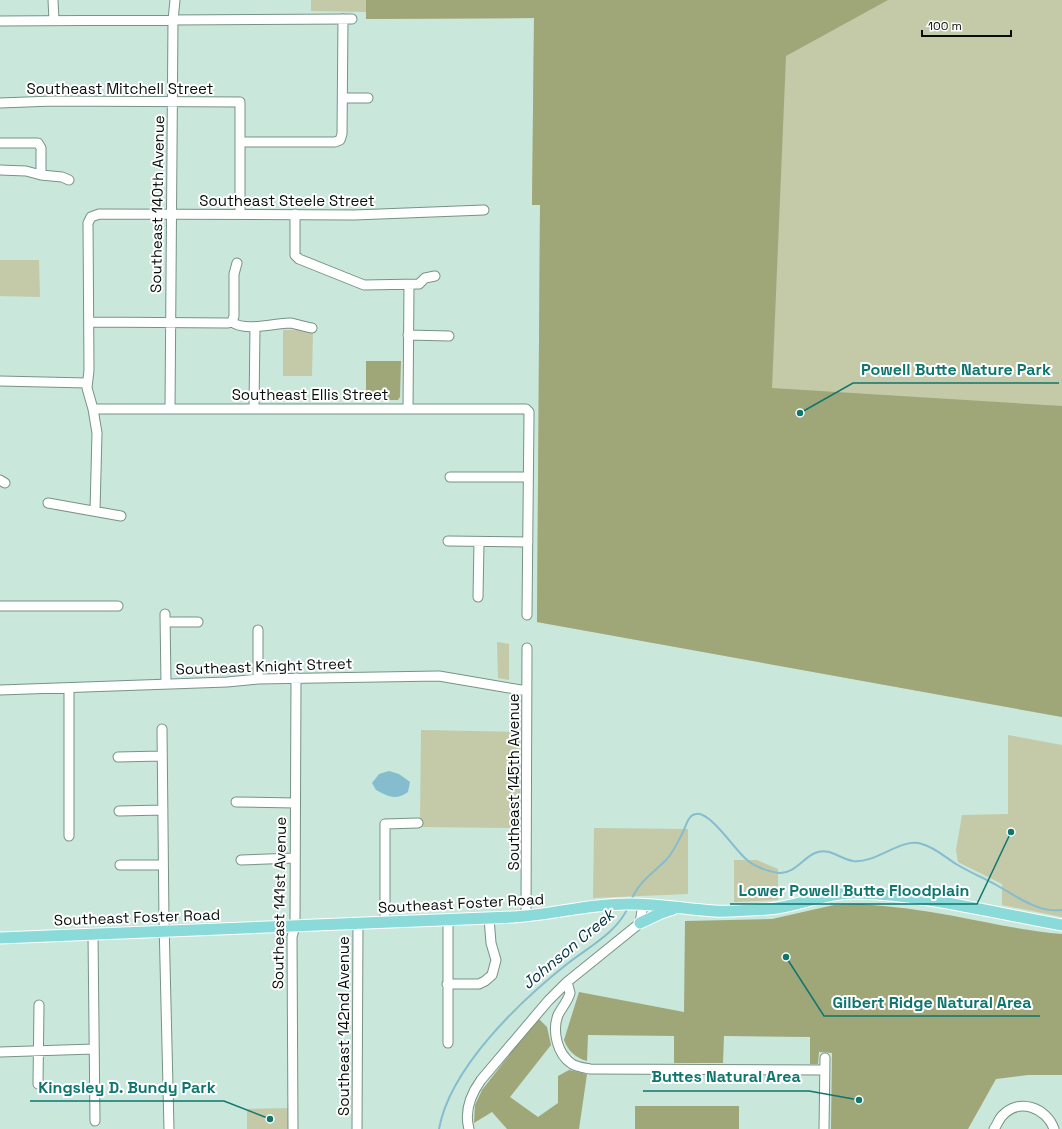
<svg xmlns="http://www.w3.org/2000/svg" width="1062" height="1129" font-family="'Space Grotesk',sans-serif">
<style>
.green{fill:#c4c9a8}
.forest{fill:#9fa678}
.water{fill:#85bdcf}
.lines{fill:none;stroke-linecap:round;stroke-linejoin:round}
.stream{stroke:#85bdcf;stroke-width:2}
.minor-casing{stroke:#779387;stroke-width:11}
.major-casing{stroke:#fff;stroke-width:13}
.minor{stroke:#fff;stroke-width:9}
.major{stroke:#8adada;stroke-width:11}
.labels{text-anchor:middle;dominant-baseline:central;stroke-width:4;stroke-linejoin:round;paint-order:stroke}
.street-label{font-size:15px;fill:#050e0a;stroke:#fff}
.water-label{font-size:16px;font-style:italic;fill:#003340;stroke:#fff}
.leader{fill:none;stroke:#0f766e;stroke-width:1.5}
.callout-dot{fill:#0f766e;stroke:#fff;stroke-width:1.5}
.callout-label{font-size:16px;text-anchor:middle;font-weight:bold;fill:#0f766e;stroke:#fff;stroke-width:4;stroke-linejoin:round;paint-order:stroke}
</style>
<rect width="100%" height="100%" fill="#c9e7da"/>
<path class="green" d="M311 0H1062V717L537 622 540 205H532L534 18 366 19V12L311 11Z
M0 260H39L40 297 0 296Z
M283 330H313L312 376H283Z
M497 642 509 644V680L498 678Z
M421 730 520 732V828L420 827Z
M1008 735 1062 745V917L1002 905V884L958 862 956 850 962 815 1008 814Z
M594 828 688 829V894L593 898Z
M734 860H757L778 869V900L734 902Z
M293 1108V1129H247V1109Z"/>
<path class="forest" d="M366 0H888L786 56 772 388 1062 406V717L537 622 540 205H532L534 18 366 19Z
M366 361H401L400 397 398 400H366Z
M860 904C891 906 923 910 954 916 990 923 1025 931 1062 934V1075H1028L996 1079 968 1129H831L832 1053 819 1052 818 1064H810V1037L724 1036 723 1063H674V1036L588 1035 587 1061C576 1058 568 1051 564 1040L579 992 684 1012 685 921 772 919 834 905Z
M538 1018 547 1027 551 1045 510 1097 538 1117 558 1103V1076L569 1070 587 1074 579 1129H507L492 1112 474 1123 475 1105 482 1090Z
M635 1106H739V1129H635Z"/>
<path class="water" d="M389 771 399 774 410 782 408 792C396 801 387 796 376 790L372 783 379 774Z"/>
<g class="lines">
<path class="stream" d="M631 901C638 882 652 874 666 860 673 853 678 842 683 832 686 826 688 815 696 814 710 811 735 850 746 859 753 866 769 872 779 873 794 874 803 858 815 853 829 847 840 859 853 861 876 864 901 837 922 844 934 847 945 857 956 864 969 872 984 878 998 886 1018 897 1038 913 1062 910
M439 1129C450 1068 519 1002 567 964 587 948 618 932 628 907"/>
<defs>
<path id="minor" d="M53 0 54 20
M0 21 352 19
M343 98H368
M0 103 53 101 240 102V214
M240 142H335L340 140 342 134 343 19
M0 143H38L41 148V175
M0 170 26 171 41 175 62 177 69 180
M295 214V255L299 259 364 285 419 284 425 278 435 276
M89 322 227 323 232 322C245 332 274 323 290 323 297 324 305 327 312 328
M232 322 234 316V274L237 263
M408 335 449 336
M0 381 87 383
M408 408 409 285
M93 409H526L529 412V415L527 615
M170 409 173 20 175 0
M254 409 255 327
M450 477H528
M0 480 5 483
M48 503 121 516
M95 511 97 433 93 409 87 388 89 370 88 223 91 217 99 214 354 215 484 210
M448 541 528 542
M478 597 479 542
M0 606H118
M165 614 166 684
M165 622H198
M258 679V630
M0 690 227 682 258 679 439 676 527 691
M162 729 164 921 169 1129
M118 757 162 756
M236 802 295 803
M119 811 163 810
M69 836V689
M241 860 294 858
M120 865H163
M526 916 527 648
M448 920V1043
M385 922V824L418 823
M93 934 95 1121
M567 982 570 993C568 1001 562 1007 558 1015 552 1031 557 1054 572 1064 577 1067 585 1068 590 1069L824 1070
M447 984H479L485 981 492 975 496 960 491 943 489 918
M0 1052 94 1049
M38 1084 39 1005
M293 1129 292 937 295 926 296 678
M357 1129 358 923
M469 1129C464 1111 471 1094 481 1080L548 1001 567 982 640 923 643 904
M824 1129 825 1058
M994 1129C997 1125 999 1119 1002 1116 1019 1097 1047 1108 1054 1129"/>
<path id="major" d="M640 923 661 913 673 909
M0 938 513 917C551 915 588 904 626 904 656 903 684 909 714 911 732 912 750 910 768 909 798 907 826 892 857 893 926 895 994 913 1062 925"/>
</defs>
<use href="#minor" class="minor-casing"/>
<use href="#major" class="major-casing"/>
<use href="#minor" class="minor"/>
<use href="#major" class="major"/>
</g>
<g class="labels">
<g class="street-label">
<text x="120" y="88">Southeast Mitchell Street</text>
<text x="287" y="200">Southeast Steele Street</text>
<text transform="translate(157 204) rotate(-89)">Southeast 140th Avenue</text>
<text x="310" y="394">Southeast Ellis Street</text>
<text transform="translate(264 666) rotate(-2)">Southeast Knight Street</text>
<text transform="translate(513 782) rotate(-90)">Southeast 145th Avenue</text>
<text transform="translate(279 903) rotate(-89)">Southeast 141st Avenue</text>
<text transform="translate(461 903) rotate(-3)">Southeast Foster Road</text>
<text transform="translate(137 917) rotate(-2)">Southeast Foster Road</text>
<text transform="translate(343 1026) rotate(-90)">Southeast 142nd Avenue</text>
</g>
<g class="water-label">
<text transform="translate(568 949) rotate(-40)">Johnson Creek</text>
</g>
</g>
<path class="leader" d="M800 413L853 383H1059M1011 832L977 904H730M786 957L824 1016H1040M859 1100L809 1091H643M270 1119L224 1101H30"/>
<g class="callout-dot">
<circle cx="800" cy="413" r="4"/>
<circle cx="1011" cy="832" r="4"/>
<circle cx="786" cy="957" r="4"/>
<circle cx="859" cy="1100" r="4"/>
<circle cx="270" cy="1119" r="4"/>
</g>
<g class="callout-label">
<text x="956" y="375">Powell Butte Nature Park</text>
<text x="854" y="896">Lower Powell Butte Floodplain</text>
<text x="932" y="1008">Gilbert Ridge Natural Area</text>
<text x="726" y="1082">Buttes Natural Area</text>
<text x="127" y="1093">Kingsley D. Bundy Park</text>
</g>
<path d="M922 30v6h89v-6" fill="none" stroke="#050e0a" stroke-width="2"/>
<text x="928" y="30" font-size="12" fill="#050e0a" stroke="#ffffff" stroke-width="3" paint-order="stroke">100 m</text>
</svg>
